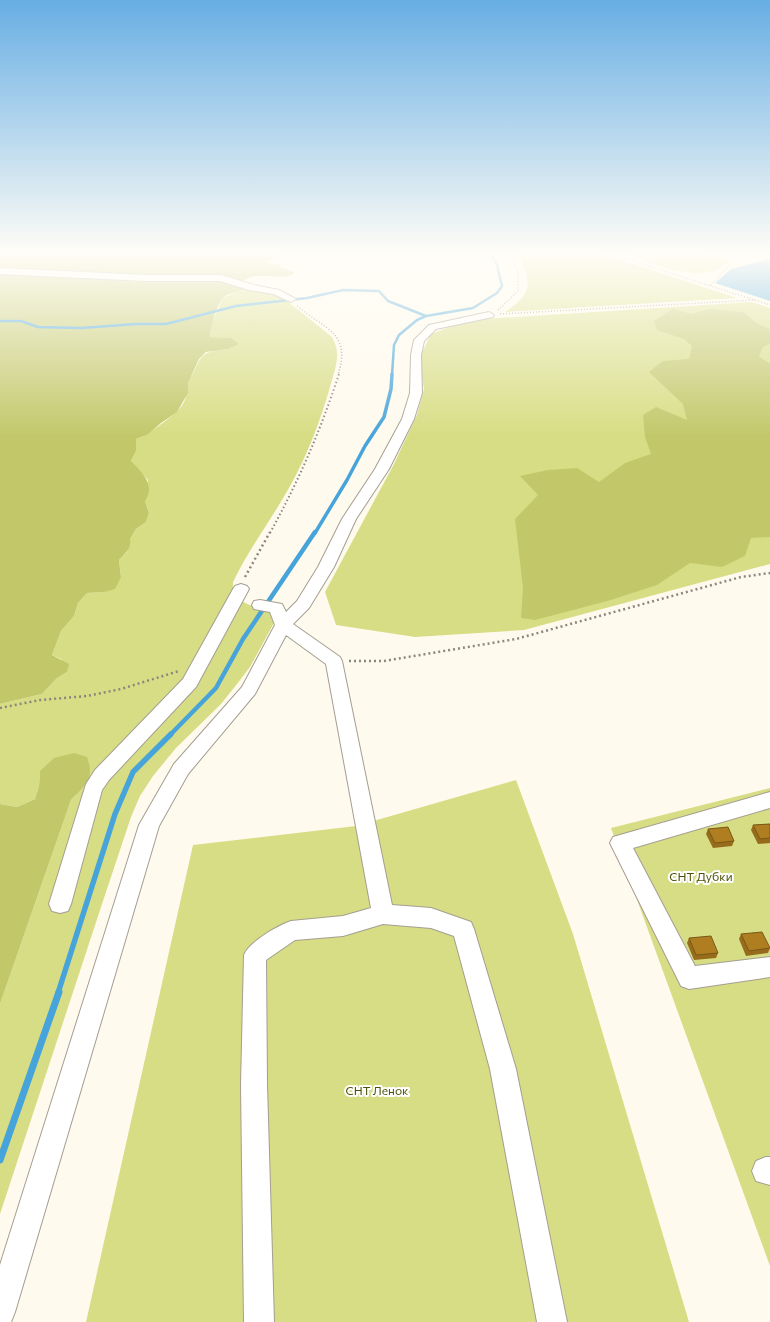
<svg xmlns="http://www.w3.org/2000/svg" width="770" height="1322" font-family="Commissioner,sans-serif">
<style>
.green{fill:#d7dd84}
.forest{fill:#c2c86a}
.water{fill:#46a4db}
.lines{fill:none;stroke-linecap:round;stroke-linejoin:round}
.stream-far4{stroke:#46a4db;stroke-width:2.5}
.stream-far3{stroke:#46a4db;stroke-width:3.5}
.stream-far2{stroke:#46a4db;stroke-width:4.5}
.stream-far1{stroke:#46a4db;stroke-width:5.5}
.stream{stroke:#46a4db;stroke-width:7}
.minor-casing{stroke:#a49e91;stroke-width:2}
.path-far2{stroke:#8a877f;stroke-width:1.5;stroke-dasharray:1 2;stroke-linecap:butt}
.path-far1{stroke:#8a877f;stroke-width:2;stroke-dasharray:1.5 2.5;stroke-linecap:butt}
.path{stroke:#8a877f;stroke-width:2.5;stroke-dasharray:2 3;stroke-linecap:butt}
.minor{fill:#fff;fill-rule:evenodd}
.wall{fill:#966c1c}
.building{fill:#ae7e20;stroke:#7a5816}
.labels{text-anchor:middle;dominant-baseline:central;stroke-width:4;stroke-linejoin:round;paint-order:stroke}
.near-park-label{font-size:12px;fill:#4f5208;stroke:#fff}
</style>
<rect width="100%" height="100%" fill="#fffaee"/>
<path class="green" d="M517 251H593L737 298 505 312C536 292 530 281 517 251Z
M618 251C656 251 694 249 730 261 701 288 650 262 618 251Z
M242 287 282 297 332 337C342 354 335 369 330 387 320 422 307 456 289 488 271 520 249 549 233 582V592C244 605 254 608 271 610L275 621 250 667 237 684 221 704 176 748 153 776 140 796 131 817 104 898 0 1214V1004L71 800 88 783 40 771 39 786 35 799 17 807 0 804V704L42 694 57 678 67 672 61 659 52 655 61 631 74 616 78 603 87 593 104 592 121 577 119 560 127 552 130 539 136 529 146 522 149 513 145 501 148 480 131 461 136 451V439C149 434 176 415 183 404 188 395 186 392 188 383 189 379 193 374 195 369 204 350 208 352 228 349L230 338 210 337 211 325 223 298 241 290Z
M752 302 770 308V564L524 630 415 637 336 625 325 592 394 464 417 415 424 389 419 359 431 334 468 320Z
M516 780 573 934 689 1322H86L193 845 356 826Z
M770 788V1266L611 828Z"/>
<path class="forest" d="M0 251H288L284 255 266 261 268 263 280 265V267L294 272 292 275C280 279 270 275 258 276 251 276 246 279 240 282L243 289C237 293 227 293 223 298 216 307 210 327 210 337L231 338 239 344 228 349 206 352 199 359 188 383V393L177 412 161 423 148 434 136 439V451L131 461C142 472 156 485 145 501L149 513 146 522 136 529 130 539C132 548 125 554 119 560L121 577 115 589 104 592 87 593 78 603 74 616 61 631 52 655 69 664 67 672 57 678 42 694 0 704Z
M673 309 692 314 710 309 743 312 758 324 770 329V344L763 347 759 356 770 364V537L751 538 745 556 722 567 690 563 657 585 611 600 535 620 521 618 523 588 515 519 538 495 520 476 548 470 577 468 599 482 625 463 651 454 645 437 643 415 656 407 687 420 683 404 649 372 663 361 689 359 692 346 684 339 657 330 654 321Z
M74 753 87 757C95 779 86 785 71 800L0 1004V804L17 807 35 799 39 786 40 771 54 758Z"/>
<path class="water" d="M770 259V301L715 283 731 269Z"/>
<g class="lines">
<path class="stream-far4" d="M0 321H21L38 327 81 328 136 324H166L236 306 307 298 343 290 379 291 388 301 426 316
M392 375 394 345 399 335 417 320 426 316 473 308 497 293 502 286 497 265 489 251"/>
<path class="stream-far3" d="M315 533 347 480 365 446 384 417 391 389 392 374"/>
<path class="stream-far2" d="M170 735 216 688 243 639 315 532"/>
<path class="stream-far1" d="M58 993 115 814 133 772 171 734"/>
<path class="stream" d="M0 1160 59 992"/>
<defs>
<path id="minor" d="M0 268 145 275H221L254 285 279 290 296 299 291 302 273 294 249 290 220 281H145L0 274Z
M489 312 494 315 493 317 436 329 424 341 421 355 422 393 414 419 389 469 356 519 334 567 309 608 293 624 340 657 342 661 392 905 431 908 471 922 474 929 516 1069 567 1322H537L490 1069 454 936 431 928 383 924 343 936 295 940 266 960 267 1085 274 1322H244L241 1085 244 955C249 942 277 926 291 921L343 916 371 908 326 664 286 635 255 694 188 774 159 826 15 1312 11 1322H0V1265L139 825 174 764 242 687 275 625 270 612 254 609 252 605 254 601 260 600 282 604 286 612 297 601 318 567 342 519 375 469 402 419 410 393 411 355 414 340 429 325Z
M241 584 247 586 249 589 196 687 109 780 102 790 71 904 68 911 60 913 52 911 49 904 86 784 95 770 183 679 233 589 235 586Z
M770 792V808L633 848 695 966 770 957V977L689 989 681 986 610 843 613 837 620 835Z
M766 1157H770V1185L756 1181 752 1171 756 1161Z"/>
</defs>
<use href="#minor" class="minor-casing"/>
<path class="path-far2" d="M601 251 770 305
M711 285 743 251
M297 306C324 329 352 332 338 375
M498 310 518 291V273L508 251
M500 314 755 300"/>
<path class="path-far1" d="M270 533C299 480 320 432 339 374"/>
<path class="path" d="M245 577 270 532
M349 661H384L516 639 741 577 770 573
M0 708 40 700 87 696 121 689 179 671"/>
<use href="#minor" class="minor"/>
</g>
<path class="wall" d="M770 824V843L758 844 751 830 753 825Z
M708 829 734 841 732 846 713 848 706 834Z
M741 934 770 948 768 953 746 956 739 939Z
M689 938 718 953 716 958 694 960 687 943Z"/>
<path class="building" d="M770 824V838L760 839 753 825Z
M728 827 734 841 715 843 708 829Z
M762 932 770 948 749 951 741 934Z
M711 936 718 953 696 955 689 938Z"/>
<linearGradient id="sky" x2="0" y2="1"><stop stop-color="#67aee3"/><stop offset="0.58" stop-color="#fffdf7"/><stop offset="1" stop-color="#fffdf7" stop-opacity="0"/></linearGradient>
<rect width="770" height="436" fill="url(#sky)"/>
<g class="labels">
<g class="near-park-label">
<text x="701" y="876">СНТ Дубки</text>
<text x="377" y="1090">СНТ Ленок</text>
</g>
</g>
</svg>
